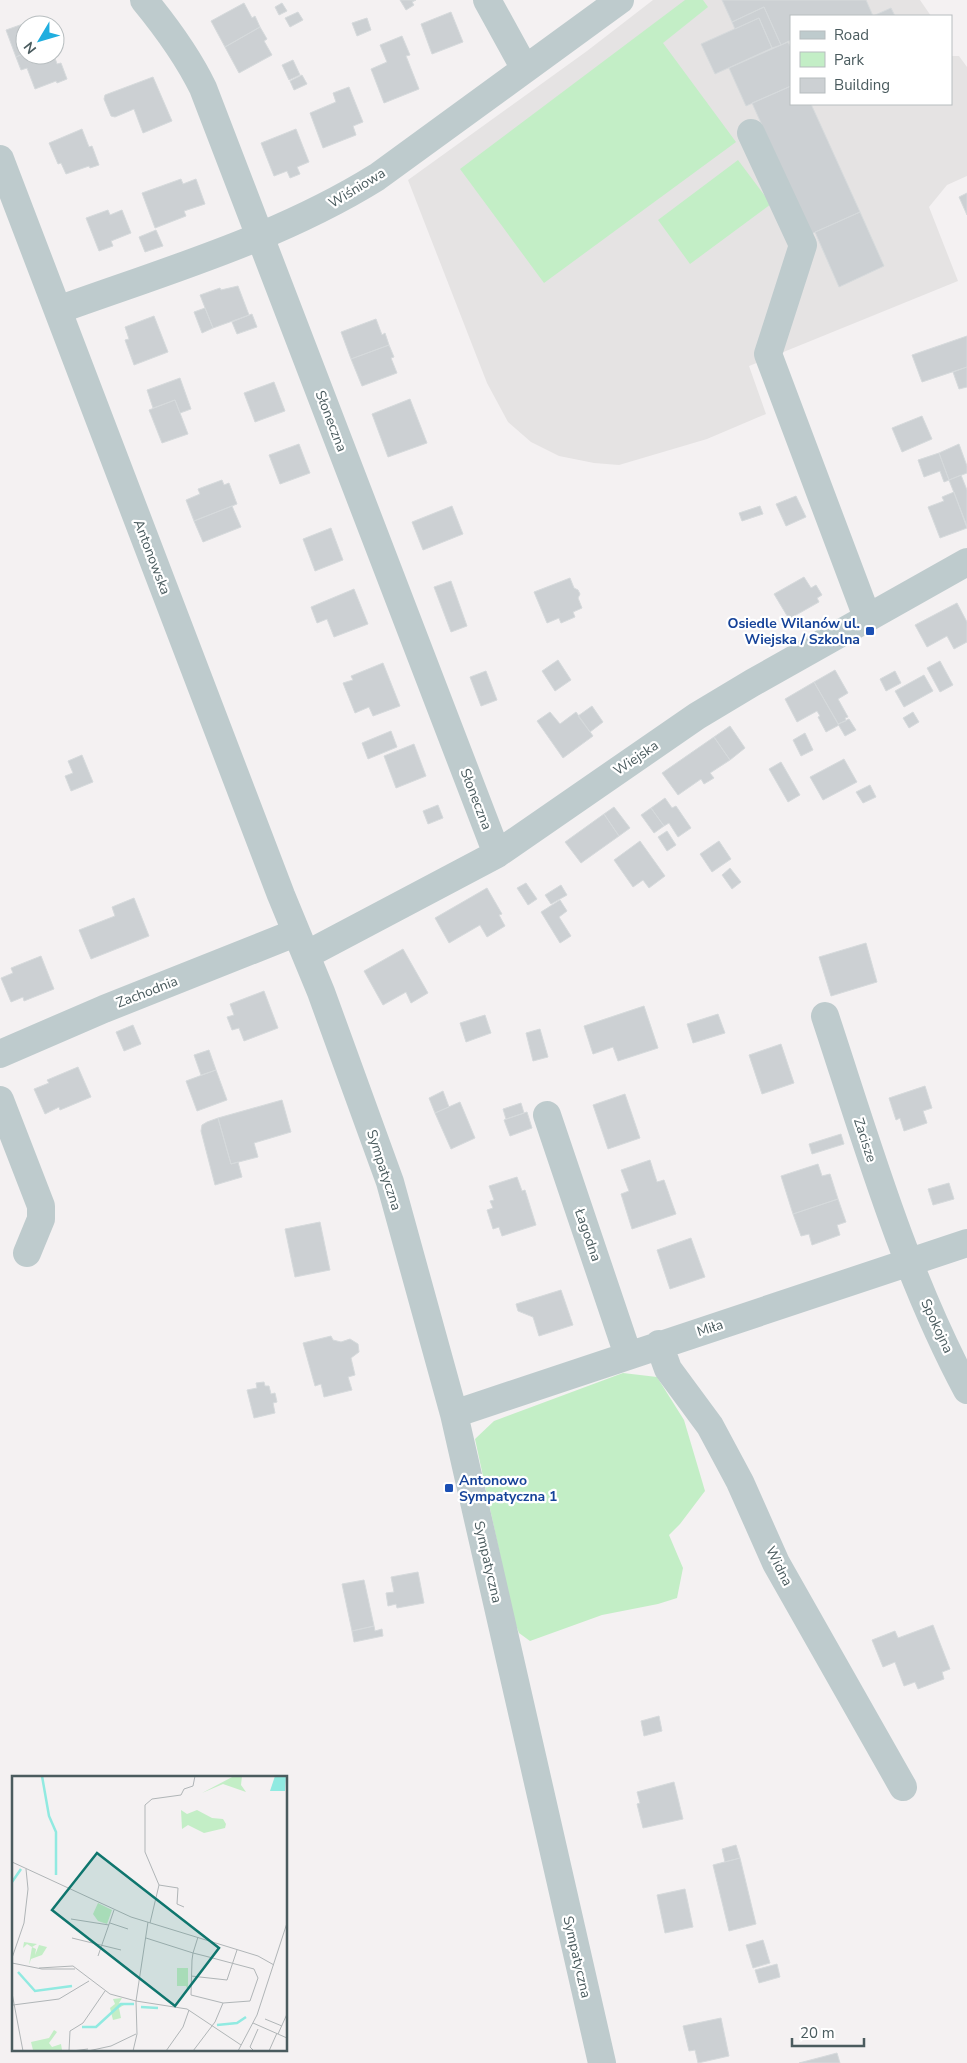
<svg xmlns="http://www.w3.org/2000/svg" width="967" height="2063" font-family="'Nunito Sans',sans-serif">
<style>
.education{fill:#e5e3e3}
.green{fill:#c3eec6}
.building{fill:#ccd0d3;stroke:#d6dadc}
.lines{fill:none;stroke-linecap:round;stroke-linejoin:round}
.minor{stroke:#becbcd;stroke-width:28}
.transit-dot{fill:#1a4fb4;stroke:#fff;stroke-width:2}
.labels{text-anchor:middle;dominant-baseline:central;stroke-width:4.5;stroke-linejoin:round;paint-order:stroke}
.street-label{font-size:14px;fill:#4a5b5e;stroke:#fff}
.transit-label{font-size:14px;font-weight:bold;fill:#164399;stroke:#fff;text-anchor:end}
.inset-river{fill:none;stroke:#91eae1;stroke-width:2.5}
.inset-road{fill:none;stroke:#b0b5b7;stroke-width:1}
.view{fill:#0f766e;fill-opacity:0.15;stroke:#0f766e;stroke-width:2.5}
.inset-edge{fill:none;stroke:#4a5b5e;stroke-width:2.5}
</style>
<rect width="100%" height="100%" fill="#f4f1f2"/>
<path class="education" d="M653 0H920L931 16H791V104H951V56H959L967 67V176L947 185 929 207 958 281 749 366 766 414 707 439 619 465 594 463 559 456 531 442 508 422 487 383 408 180 587 51Z"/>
<path class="green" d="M685 0H703L708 7 663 43 736 142 544 283 460 169Z
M738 160 771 204 690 264 658 220Z
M623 1373 657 1377 684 1420 705 1491 680 1524 669 1535 683 1568 677 1598 658 1604 602 1615 530 1641 519 1633 514 1620 475 1439 494 1421Z"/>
<path class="building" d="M400 0H416L412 2 414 5 406 10Z
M722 0H866L873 16H791V40L781 45 764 7 732 22Z
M244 3 252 18 255 16 260 27 225 47 211 21Z
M282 3 287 11 279 15 275 7Z
M764 7 781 45 772 48 759 18 735 29 732 22Z
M891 8 895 16H872H873Z
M298 12 303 20 290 27 285 18Z
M451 12 463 42 432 54 421 24Z
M40 18 42 25H25V53L16 57 6 30Z
M367 18 371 30 357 36 352 23Z
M759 18 772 48 715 74 701 44Z
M260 27 267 39 264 41 272 55 239 73 225 47Z
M402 36 410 55 406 56 419 89 384 103 371 69 387 62 380 45Z
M788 42 791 48V86L746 106 729 68Z
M25 53V55H54L57 64 61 63 67 79 57 83 56 81 35 89 27 68 21 70 16 57Z
M293 60 300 75 289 80 282 65Z
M302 75 307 84 294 90 290 81Z
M153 77 172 121 143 133 134 109 115 117 111 116 104 99 105 95Z
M791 86V104H811L860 212 811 234 752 103Z
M349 87 363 122 353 126 356 135 323 148 310 113 336 102 333 93Z
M82 129 89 147 92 146 99 165 90 168 89 166 66 174 61 163 58 164 49 143Z
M296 129 309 162 297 167 300 174 290 178 287 171 274 176 261 143Z
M181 179 183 184 196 179 205 204 184 211 186 216 155 228 142 193Z
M967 193V215L959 197Z
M108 210 110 215 122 210 131 233 111 241 113 246 99 251 86 218Z
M860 212 884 266 839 287 815 232Z
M156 230 163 246 145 252 139 237Z
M238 286 249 315 213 328 200 295 220 288 221 290Z
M205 308 213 328 202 333 194 312Z
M252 314 257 327 237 334 232 322Z
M154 316 168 352 134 365 125 340 129 339 125 327Z
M376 319 382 335 385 333 389 345 351 359 341 332Z
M967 336V367L922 382 912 355Z
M389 345 394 357 391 358 397 373 362 386 351 359Z
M967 367V387L959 389 953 372Z
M180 378 191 409 180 413 175 400 153 408 147 390Z
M274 382 285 411 255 422 244 393Z
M410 399 427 443 388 457 372 414Z
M175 400 188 434 162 443 149 410Z
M922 416 932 439 902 452 892 428Z
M299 444 310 473 280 484 269 455Z
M959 444 967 466V473L949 480 939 453Z
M939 453 949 480 944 482 940 471 924 477 918 460Z
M961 475 967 490V526L949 480Z
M222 480 224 485 229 483 237 504 194 521 186 500 200 494 198 489Z
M954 492 967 528 940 538 928 507 944 501 942 497Z
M796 496 806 517 786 526 776 504Z
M232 506 241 527 203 542 194 521Z
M452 506 463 534 423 550 412 522Z
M760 506 763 514 742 521 739 513Z
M331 528 343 560 315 571 303 539Z
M804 577 811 588 816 585 822 595 817 598 819 602 789 619 774 594Z
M570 578 574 588 578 590 580 594 578 598 582 608 573 612 575 617 561 623 559 618 547 623 534 592Z
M451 581 467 626 451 632 434 587Z
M354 589 368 624 334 637 327 619 317 623 311 607Z
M957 603 967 622V642L954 649 947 636 927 647 915 625Z
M558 660 571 680 555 691 542 671Z
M940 661 953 685 940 692 927 668Z
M383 663 400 706 373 716 369 707 355 713 343 683 353 680 351 676Z
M835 670 848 693 838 699 848 717 845 718 846 721 838 724 814 682Z
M486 671 497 700 481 706 470 677Z
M895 671 901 683 886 691 880 679Z
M924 675 933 691 904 707 895 691Z
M814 682 839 725 826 732 818 717 820 716 817 711 797 722 785 699Z
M592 706 603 722 590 732 578 716Z
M550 712 560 724 576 712 593 736 563 758 537 721Z
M913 712 919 722 909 728 903 718Z
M849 719 856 730 845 736 838 724Z
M730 726 745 748 730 760 714 737Z
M391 731 397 747 368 759 362 743Z
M805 733 813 750 801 756 793 740Z
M714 737 730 760 710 773 714 778 704 784 701 779 678 795 662 773Z
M414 744 426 776 396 788 384 756Z
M82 755 93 782 71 791 65 776 73 773 68 761Z
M844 759 857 782 823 800 810 777Z
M781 762 800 795 788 802 769 769Z
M870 785 876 797 863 803 856 792Z
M665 798 672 808 676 806 691 828 678 837 669 823 664 826 651 808Z
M438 805 443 818 428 824 423 811Z
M614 807 630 828 619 836 604 814Z
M651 808 664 826 654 833 641 815Z
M604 814 619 836 581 863 565 842Z
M667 831 676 845 667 851 658 837Z
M640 841 665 876 649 888 643 880 633 887 614 860Z
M719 841 731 859 712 872 700 854Z
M730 868 741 882 732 889 722 875Z
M526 883 537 899 528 905 517 888Z
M561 885 567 895 551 904 545 895Z
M487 888 502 914 499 915 505 926 487 937 480 925 449 943 435 918Z
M134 898 149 936 91 959 79 930 115 916 112 907Z
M560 900 567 911 559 917 571 936 560 943 541 912Z
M866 943 877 982 831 996 819 957Z
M403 949 428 993 411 1003 406 992 383 1005 364 971Z
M41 956 54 989 24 1001 23 997 11 1002 1 978 13 973 11 968Z
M264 991 278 1028 244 1041 239 1028 232 1030 227 1017 234 1015 230 1004Z
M644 1006 658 1048 618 1061 613 1047 593 1054 584 1026Z
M718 1014 725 1033 693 1043 687 1024Z
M485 1015 491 1033 466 1042 460 1023Z
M133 1025 141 1044 124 1051 116 1032Z
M540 1029 548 1057 533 1061 526 1033Z
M781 1044 794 1083 762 1094 749 1055Z
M209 1050 216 1070 201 1075 194 1055Z
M78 1067 91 1097 60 1110 59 1107 45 1114 34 1089 49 1083 47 1080Z
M216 1070 227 1100 197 1111 186 1081Z
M925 1086 932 1108 923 1111 927 1123 904 1131 900 1118 896 1120 889 1098Z
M443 1091 449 1107 435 1113 429 1098Z
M625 1094 640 1138 608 1149 593 1105Z
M282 1100 291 1132 254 1143 258 1157 231 1164 218 1118Z
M460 1102 475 1138 451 1149 435 1113Z
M521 1103 524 1113 506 1119 503 1109Z
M527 1112 532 1128 510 1136 504 1120Z
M218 1118 231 1164 238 1162 242 1177 215 1185 201 1131 202 1125 207 1122Z
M841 1134 844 1144 812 1154 809 1144Z
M650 1160 657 1182 664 1180 676 1214 632 1229 621 1194 629 1191 621 1170Z
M818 1164 822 1176 830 1174 838 1199 793 1214 781 1176Z
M517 1177 522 1191 525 1190 536 1225 502 1236 499 1227 493 1229 487 1210 493 1208 490 1201 494 1200 489 1186Z
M949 1183 954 1199 933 1205 928 1189Z
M838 1199 846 1222 837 1225 840 1235 812 1245 809 1234 801 1236 793 1214Z
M320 1222 330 1270 295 1277 285 1229Z
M691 1238 705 1277 670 1289 657 1250Z
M561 1290 573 1325 539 1336 533 1317 518 1311 516 1304Z
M331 1336 333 1340 341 1342 350 1339 358 1344 359 1352 351 1358 355 1375 348 1377 352 1390 324 1397 321 1384 315 1386 303 1343Z
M264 1382 265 1386H269L271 1394 275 1393 277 1402 273 1403 275 1413 254 1418 247 1390 257 1388 256 1383Z
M418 1572 424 1603 397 1608 396 1604 388 1606 386 1593 394 1592 391 1577Z
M364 1580 374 1626 352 1631 342 1584Z
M933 1625 950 1669 942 1672 944 1679 918 1689 915 1682 904 1686 895 1662 883 1667 872 1640 895 1631 898 1638Z
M374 1626 375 1631 382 1629 383 1636 354 1642 352 1631Z
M659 1716 662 1731 644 1736 641 1721Z
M674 1782 683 1819 643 1828 637 1804 640 1803 637 1792Z
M736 1845 740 1858 725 1862 722 1849Z
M740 1858 756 1924 729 1931 713 1865Z
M685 1889 693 1927 665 1933 657 1895Z
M763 1940 770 1963 753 1968 746 1945Z
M777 1964 780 1977 759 1983 755 1970Z
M721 2018 729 2056 698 2063 695 2050 689 2051 683 2026Z
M837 2053 840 2063H799Z"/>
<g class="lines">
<path class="minor" d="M144 0C167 28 187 55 203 88L497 854
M487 0 525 69
M751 133 803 245 768 354 867 617
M0 159 281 895 321 992 390 1182 454 1414 602 2063
M58 310C166 271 279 238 377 177L620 0
M306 955 497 854 697 716 752 683 967 562
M825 1016C867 1143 904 1272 967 1390
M0 1054 104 1009 295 933
M0 1100 41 1206V1219L27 1253
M547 1115 628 1355
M659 1344 668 1369 710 1426 740 1482 776 1563 903 1787
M454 1414 967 1243"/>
</g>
<g class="transit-dot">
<rect x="865" y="626" width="10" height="10" rx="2.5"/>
<rect x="444" y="1483" width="10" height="10" rx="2.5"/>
</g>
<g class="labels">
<g class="street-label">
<text transform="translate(357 188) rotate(-31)">Wiśniowa</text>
<text transform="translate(331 421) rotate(69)">Słoneczna</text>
<text transform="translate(152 557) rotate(69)">Antonowska</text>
<text transform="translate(636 758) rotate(-34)">Wiejska</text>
<text transform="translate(476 799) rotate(69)">Słoneczna</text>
<text transform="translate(147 992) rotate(-21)">Zachodnia</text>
<text transform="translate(865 1140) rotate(72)">Zacisze</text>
<text transform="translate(384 1170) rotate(72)">Sympatyczna</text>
<text transform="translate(588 1235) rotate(71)">Łagodna</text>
<text transform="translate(937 1326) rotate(65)">Spokojna</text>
<text transform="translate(710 1328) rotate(-18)">Miła</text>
<text transform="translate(488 1562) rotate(77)">Sympatyczna</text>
<text transform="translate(779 1566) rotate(63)">Widna</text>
<text transform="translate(577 1957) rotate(77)">Sympatyczna</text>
</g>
<g class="transit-label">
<text x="860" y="623">Osiedle Wilanów ul.<tspan x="860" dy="16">Wiejska / Szkolna</tspan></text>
<text x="459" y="1480" text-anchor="start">Antonowo<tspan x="459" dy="16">Sympatyczna 1</tspan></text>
</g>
</g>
<g transform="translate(12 1776)">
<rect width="275" height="275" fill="#f4f1f2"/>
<path d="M222 0H230L229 9 234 16 211 8 190 17ZM169 34 175 38 185 34 200 42 211 43 214 48 213 52 192 57 176 49 170 53ZM86 127 100 134 95 148 86 145 81 138ZM12 166 25 168 20 171 24 173 23 179 27 169 35 171 30 179 19 183 17 189 20 171 15 168 11 172ZM165 192H176V214L174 210H165ZM110 222 107 227 112 229 107 232 109 242 101 244 98 232 103 228 101 223ZM42 254 45 256 37 267 40 271 49 268 50 274H21L19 266 37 262Z" fill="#c3eec6"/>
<path d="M263 0H274L273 15H258Z" fill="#91eae1"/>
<path class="inset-river" d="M30 0 37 40 44 56V99M0 106 9 93M6 196 23 215 60 210M129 231 146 232M205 249 225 247 234 241M70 251H84L109 228H122"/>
<path class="inset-road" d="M0 86 119 141 246 180 262 189M147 109 166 112 165 128 172 131M59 143 97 149M98 147 116 153M138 147 147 109 133 76V29L140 23 169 19 172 13 181 10 183 0M60 162 109 174M134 162 181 177 193 180 242 193 246 202 238 225 211 227 179 219 180 184 181 177 186 161M86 180 102 134M0 182 12 147 16 113 14 93M0 187 30 193H63M27 192 61 190 98 218 124 225 175 233 229 269M179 200 215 204 225 174M0 217 11 275M1 229 47 223 77 205M253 243 270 250M241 247 275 262M266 258 275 238M57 275 58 255 71 247 93 215M60 275 76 273M76 275 99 270 124 258M121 275 125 258 124 225 136 146M154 275 171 251 177 234M181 275 203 246 211 227M226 275 245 239 275 147M242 275 238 271 246 253M257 275 265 257"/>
<path class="view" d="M85 77 207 172 163 230 40 134Z"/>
<rect width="275" height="275" class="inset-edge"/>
</g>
<rect x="790" y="15" width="162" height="90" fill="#ffffff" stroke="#b7bdbf"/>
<rect x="800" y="31" width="25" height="8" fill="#becbcd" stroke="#b7bdbf"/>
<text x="834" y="40" font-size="15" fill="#4a5b5e">Road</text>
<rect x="800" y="52" width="25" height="15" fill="#c3eec6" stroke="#b7bdbf"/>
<text x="834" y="65" font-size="15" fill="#4a5b5e">Park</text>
<rect x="800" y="78" width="25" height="15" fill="#ccd0d3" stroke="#b7bdbf"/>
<text x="834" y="90" font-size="15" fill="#4a5b5e">Building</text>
<g transform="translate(40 40) rotate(232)"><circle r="24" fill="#ffffff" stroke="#b7bdbf"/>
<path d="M0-4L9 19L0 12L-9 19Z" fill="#20aedf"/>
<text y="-8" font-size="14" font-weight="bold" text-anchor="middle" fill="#4a5b5e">N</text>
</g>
<path d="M792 2038v8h72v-8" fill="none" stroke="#4a5b5e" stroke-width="2.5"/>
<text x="800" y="2038" font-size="15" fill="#4a5b5e" stroke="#ffffff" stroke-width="4" paint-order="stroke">20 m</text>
</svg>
